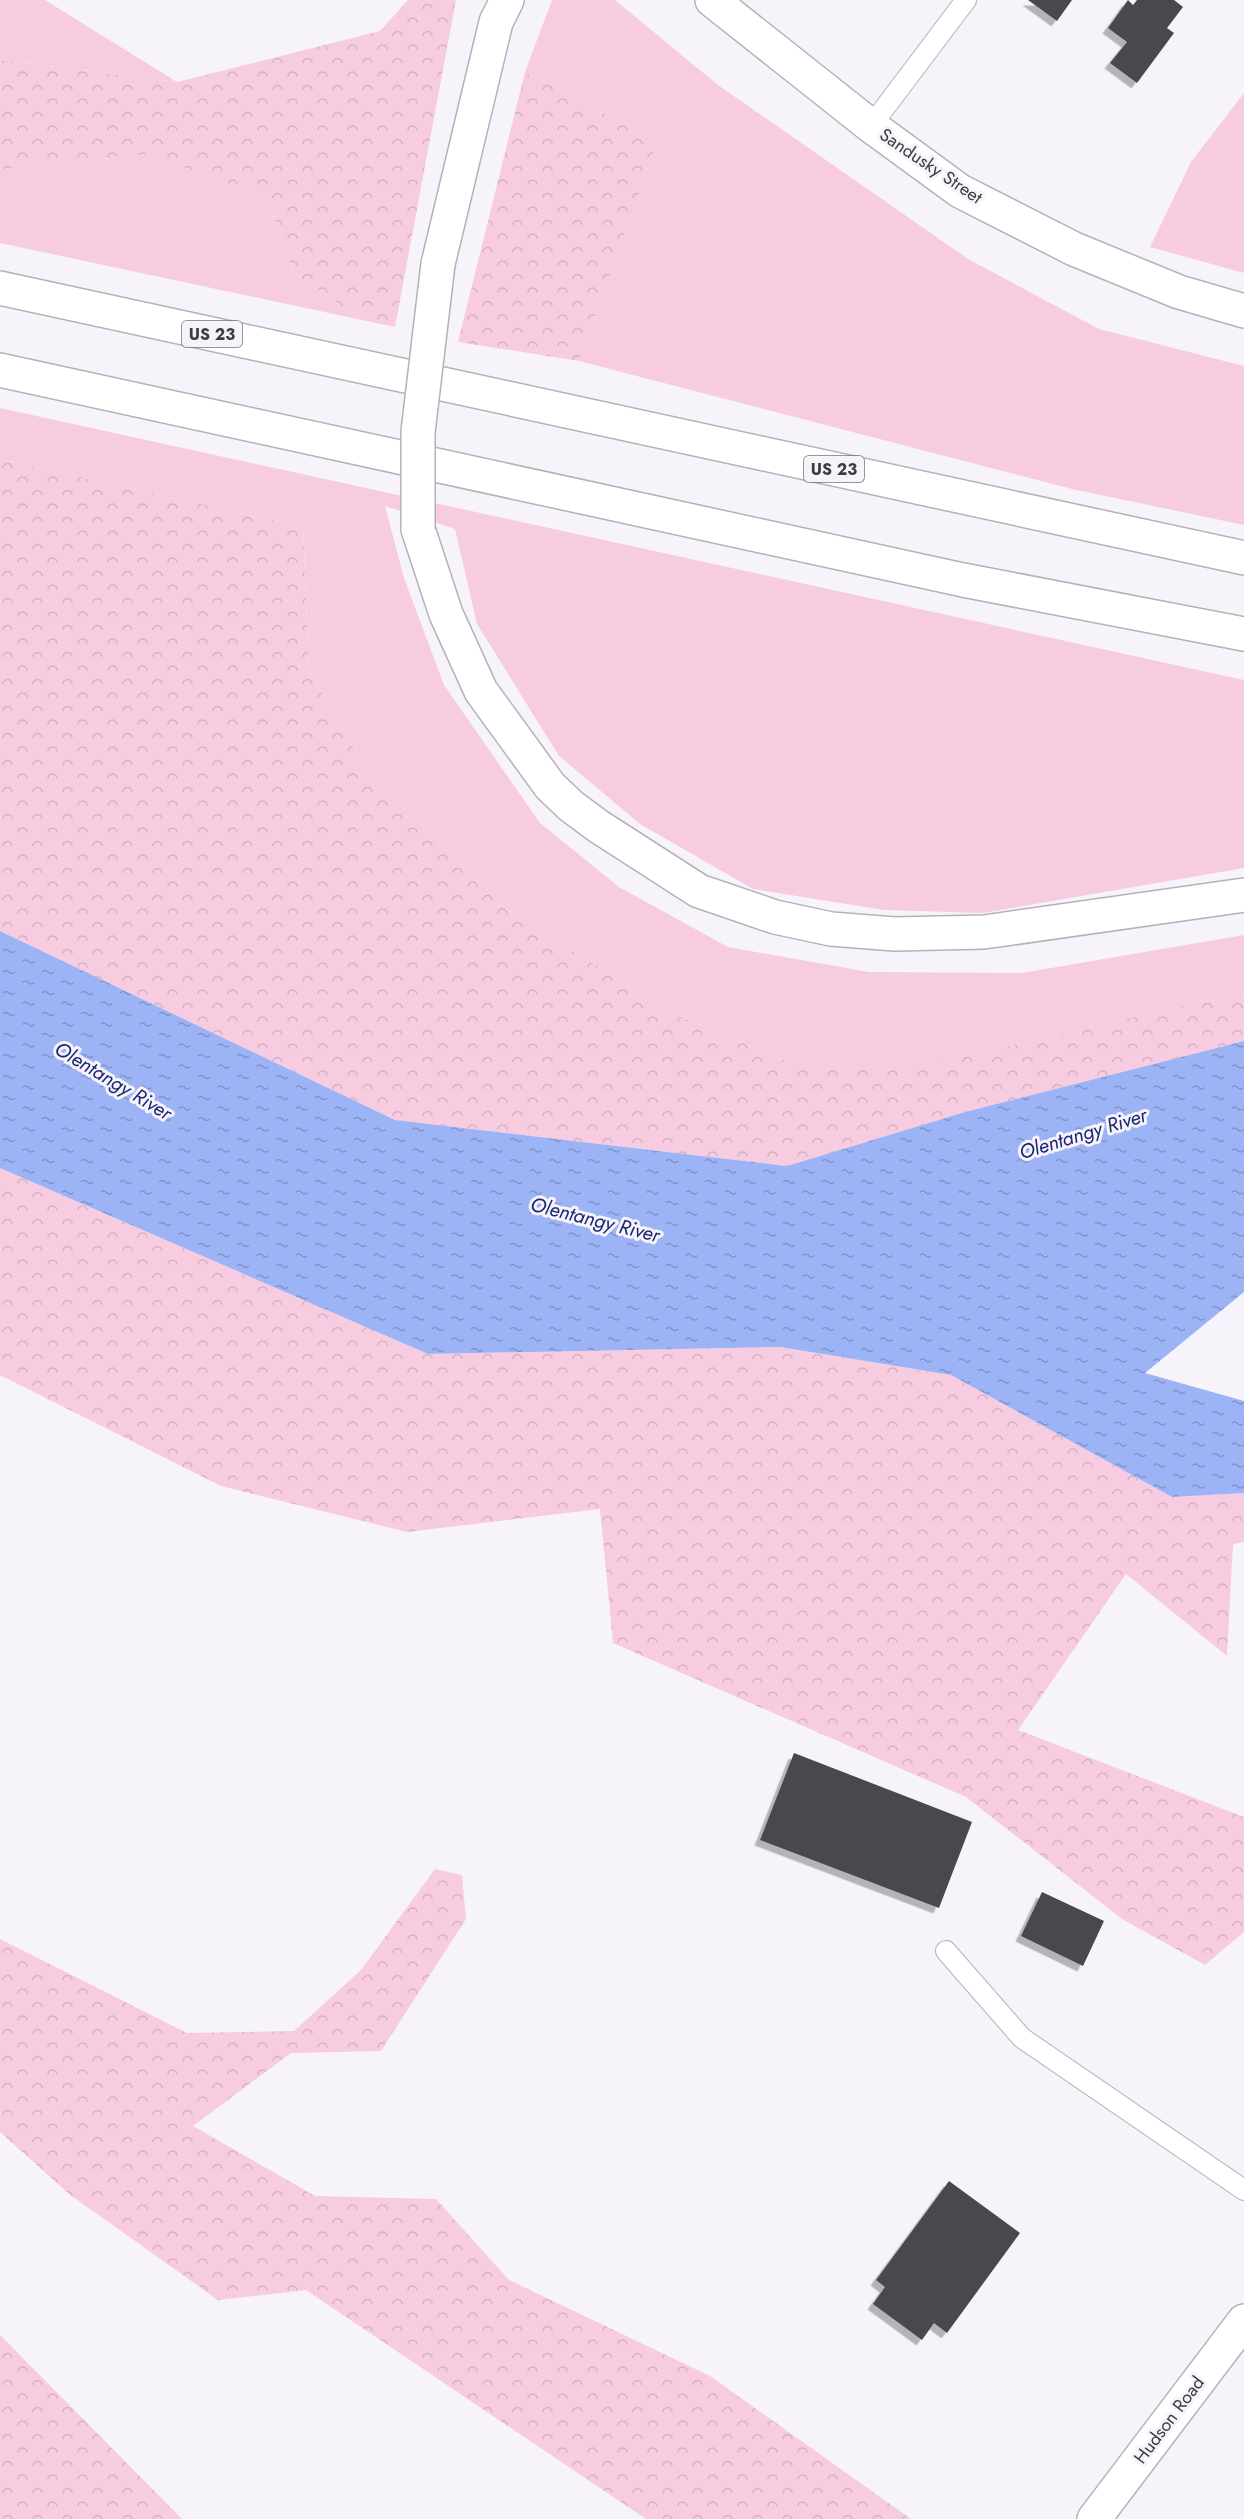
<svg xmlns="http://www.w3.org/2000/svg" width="1244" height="2519" font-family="Jost,sans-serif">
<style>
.grass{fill:#f8cce0}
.forest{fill:url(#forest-crowns)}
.water{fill:url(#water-ripples)}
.building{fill:#48484e;filter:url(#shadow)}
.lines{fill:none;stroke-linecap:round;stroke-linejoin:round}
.lane-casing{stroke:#b5b1b8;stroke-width:22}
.street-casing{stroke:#b5b1b8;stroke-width:36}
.secondary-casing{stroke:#b5b1b8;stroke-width:36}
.highway-casing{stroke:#b5b1b8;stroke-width:36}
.lane{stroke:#fff;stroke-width:20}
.street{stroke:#fff;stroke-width:33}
.secondary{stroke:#fff;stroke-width:33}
.highway{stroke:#fff;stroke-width:33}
.highway-bridge-casing{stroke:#b5b1b8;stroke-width:36;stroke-linecap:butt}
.highway-bridge{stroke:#fff;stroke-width:33}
.labels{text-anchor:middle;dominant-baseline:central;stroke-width:6;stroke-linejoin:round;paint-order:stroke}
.shield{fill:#f7f3fb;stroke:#757377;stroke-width:1.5}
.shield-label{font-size:16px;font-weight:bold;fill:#3d3c3f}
.street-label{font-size:18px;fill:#3d3c3f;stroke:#f7f3fb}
.water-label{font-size:20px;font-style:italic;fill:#182872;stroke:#f7f3fb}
</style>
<defs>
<pattern id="forest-crowns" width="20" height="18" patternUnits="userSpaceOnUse" patternTransform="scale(1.5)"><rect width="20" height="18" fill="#f8cce0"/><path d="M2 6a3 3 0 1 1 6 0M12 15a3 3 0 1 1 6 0" fill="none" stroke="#d6b0c1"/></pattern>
<pattern id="water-ripples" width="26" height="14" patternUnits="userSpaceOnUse" patternTransform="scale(1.5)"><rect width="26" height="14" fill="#9cb4f6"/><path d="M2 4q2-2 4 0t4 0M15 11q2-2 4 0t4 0" fill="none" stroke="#8094c9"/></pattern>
<filter id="shadow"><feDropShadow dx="-5.5" dy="5.5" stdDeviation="0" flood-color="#0004"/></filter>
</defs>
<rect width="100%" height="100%" fill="#f7f3fb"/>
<path class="grass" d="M0 0H45L177 82 0 60Z
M552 0H615L718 85 968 259 1099 329 1244 366V525L1072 489 579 361 656 141 525 72Z
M1244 93V273L1150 247 1191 162Z
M148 154 268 198 293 272 362 320 0 243V170Z
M0 408 1244 680V868L983 913 884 910 753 889 640 824 559 756 477 624 455 529 385 506 404 578 444 685 540 823 619 887 728 947 869 972 1022 973 1244 935V992L930 1064H793L674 1014 507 910 367 771 309 671 303 527 0 459Z"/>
<path class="forest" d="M408 0H456L395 327 362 320 293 272 268 198 148 154 0 170V60L177 82 380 31Z
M525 72 657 141 579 361 458 342Z
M0 459 303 527 309 671 367 771 507 910 674 1014 793 1064H929L1244 992V1041L965 1112 787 1166 395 1120 0 931Z
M0 1168 428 1354 780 1347 951 1375 1172 1497 1244 1493V1542L1233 1544 1227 1656 1126 1574 1018 1730 1244 1817V1932L1205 1965 1122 1919 966 1797 613 1643 600 1509 407 1532 221 1486 0 1375Z
M435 1869 462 1875 466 1919 381 2051 291 2053 193 2126 315 2196 436 2199 509 2280 710 2376 911 2519H646L306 2290 218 2300 69 2194 0 2132V1939L187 2033 294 2031 361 1970Z
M0 2335 182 2519H0Z"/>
<path class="water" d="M0 931 395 1120 787 1166 965 1112 1244 1041V1292L1145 1373 1244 1401V1493L1172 1497 951 1375 780 1347 428 1354 0 1168Z"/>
<path class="building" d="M1028 0H1072L1057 21Z
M1128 0 1133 5 1137 0H1174L1183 7 1167 28 1174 33 1137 83 1110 63 1127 42 1108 28Z
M794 1753 972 1822 939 1908 760 1840Z
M1042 1892 1104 1921 1083 1966 1021 1936Z
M949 2181 1020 2233 947 2333 934 2323 922 2340 873 2304 885 2287 876 2280Z"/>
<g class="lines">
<defs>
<path id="lane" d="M871 126 966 0
M946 1951 1022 2038 1244 2190"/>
<path id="street" d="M1094 2519 1244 2321"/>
<path id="secondary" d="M712 0 871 126 960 191 1074 249 1179 292 1244 311"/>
<path id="highway" d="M438 264 496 22 507 0
M0 288 1244 558
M0 370 963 580 1244 634
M418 529 446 614 481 691 550 786 571 806 598 826 699 891 775 917 831 929 895 934 984 932 1244 895"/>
</defs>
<use href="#lane" class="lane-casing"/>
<use href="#street" class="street-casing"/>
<use href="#secondary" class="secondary-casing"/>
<use href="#highway" class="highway-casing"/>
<use href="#lane" class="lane"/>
<use href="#street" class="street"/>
<use href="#secondary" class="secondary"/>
<use href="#highway" class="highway"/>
<defs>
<path id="highway-bridge" d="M418 529V432L438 264"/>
</defs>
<use href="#highway-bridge" class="highway-bridge-casing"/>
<use href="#highway-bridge" class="highway-bridge"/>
</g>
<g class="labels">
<g class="shield">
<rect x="182" y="321" width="60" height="26" rx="4.5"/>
<rect x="804" y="456" width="60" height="26" rx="4.5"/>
</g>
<g class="shield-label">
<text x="212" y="334">US 23</text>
<text x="834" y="469">US 23</text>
</g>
<g class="street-label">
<text transform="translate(931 166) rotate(34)">Sandusky Street</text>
<text transform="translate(1169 2420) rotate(-53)">Hudson Road</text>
</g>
<g class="water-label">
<text transform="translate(113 1081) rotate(31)">Olentangy River</text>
<text transform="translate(1083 1134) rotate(-17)">Olentangy River</text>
<text transform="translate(595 1220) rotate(14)">Olentangy River</text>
</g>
</g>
</svg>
